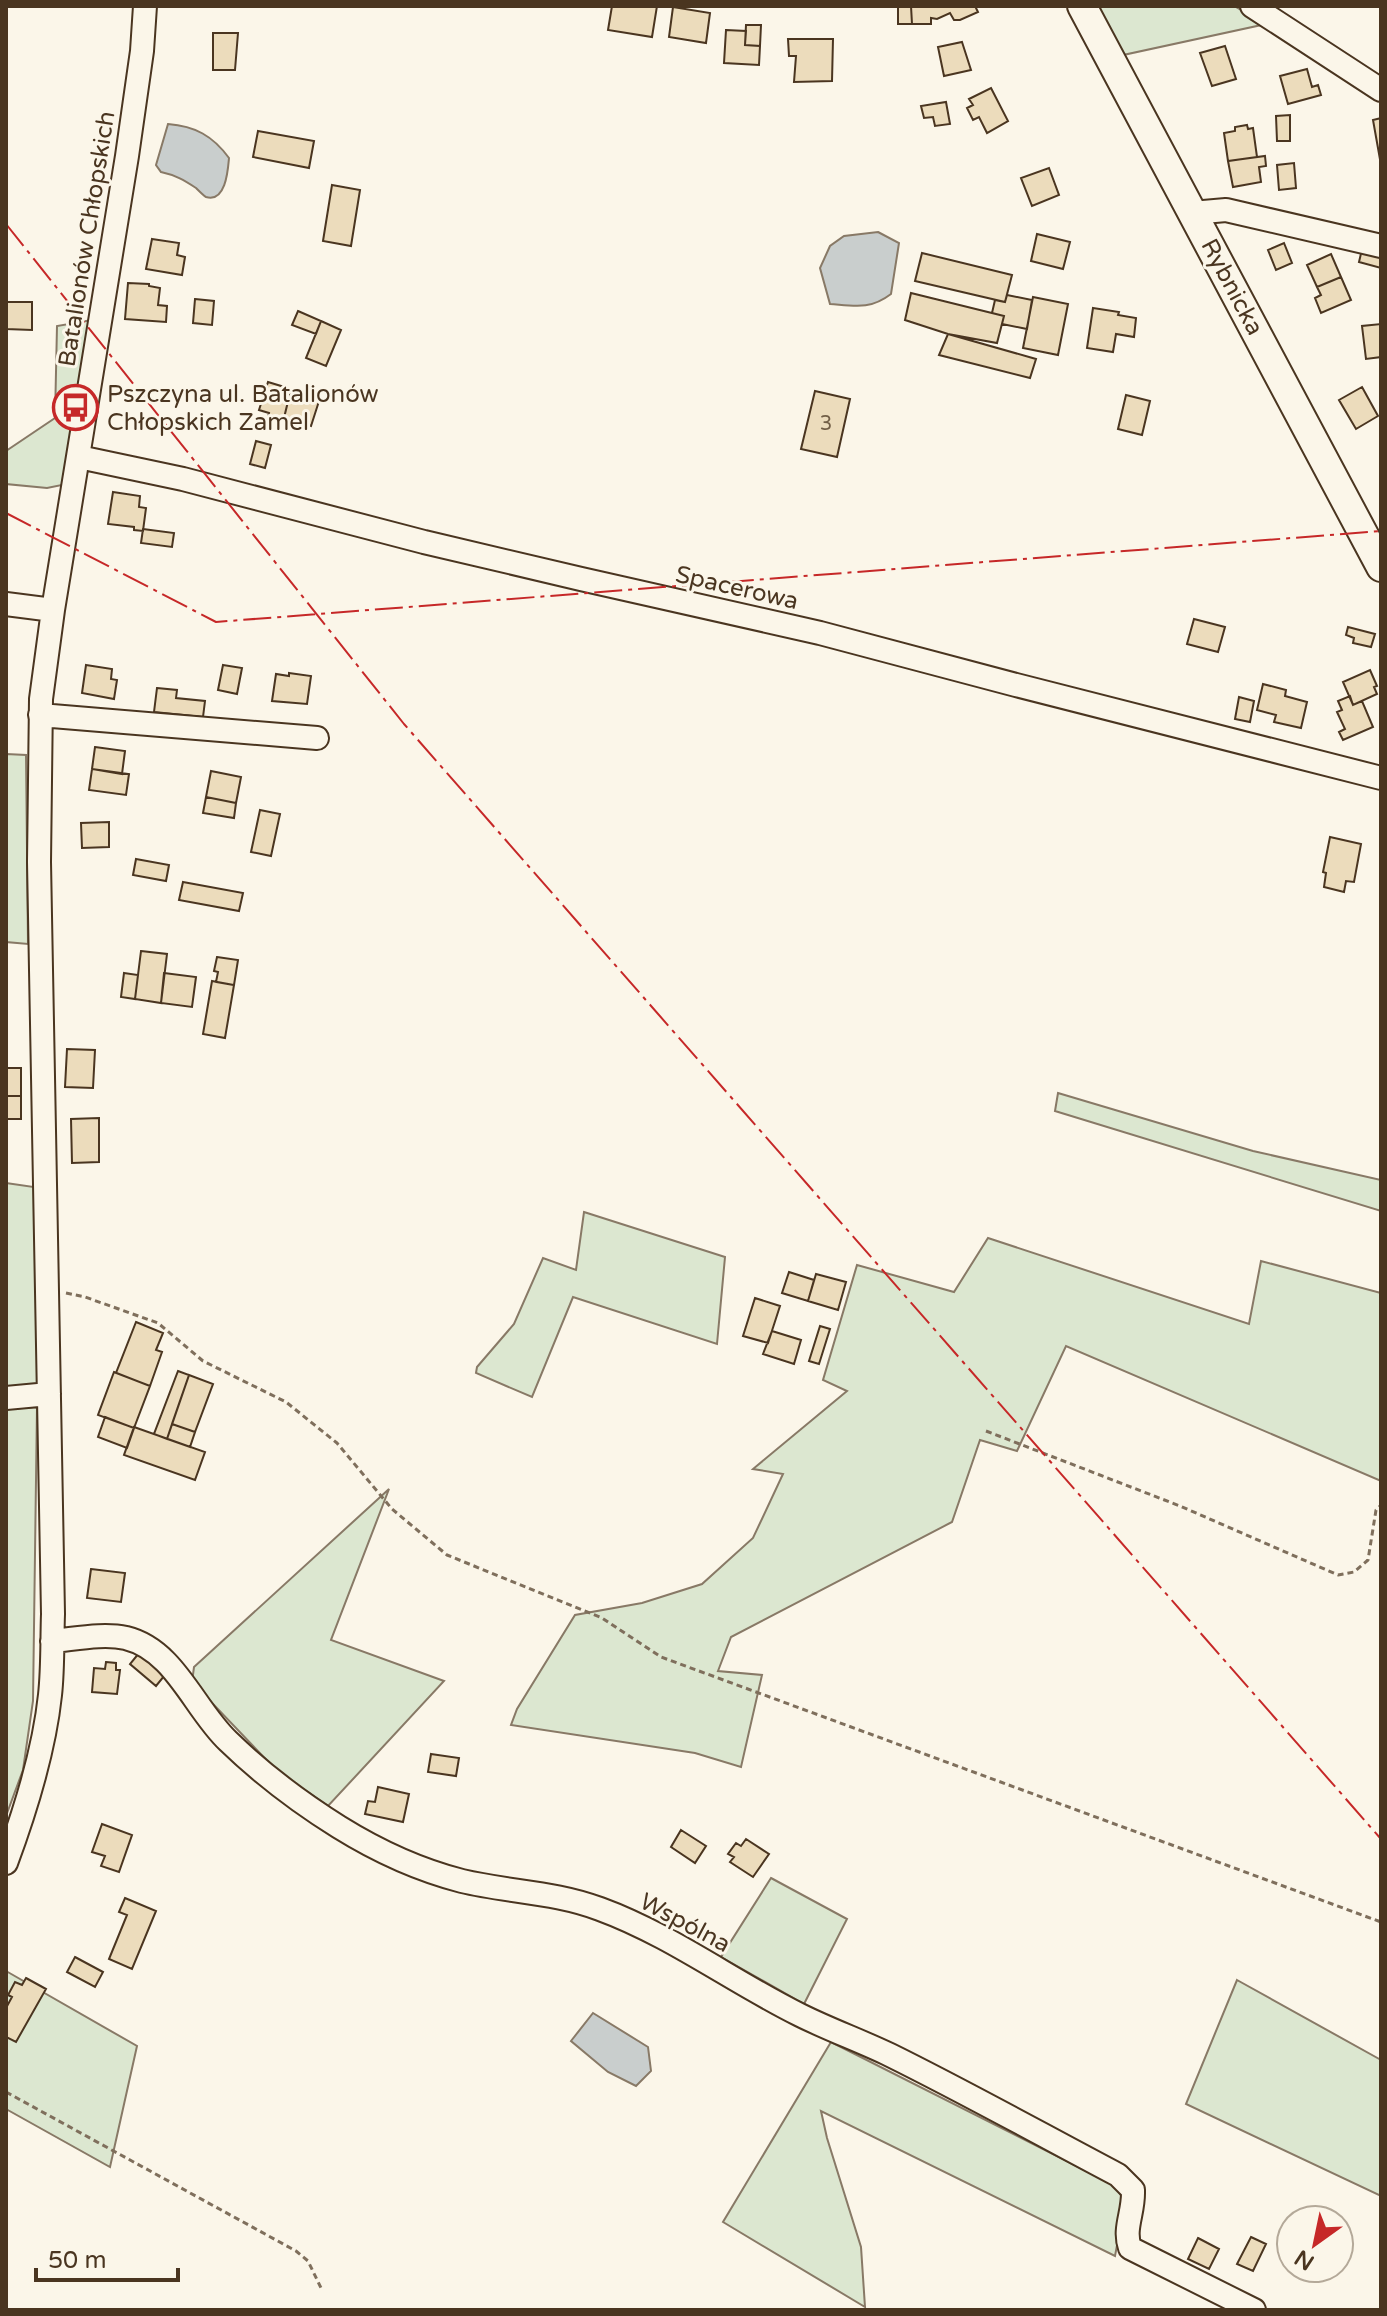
<svg xmlns="http://www.w3.org/2000/svg" width="1387" height="2316" font-family="'Varela Round',sans-serif">
<style>
.green{fill:#dce7d0;stroke:#887966;stroke-width:2}
.water{fill:#c9cecd;stroke:#887966;stroke-width:2}
.building{fill:#ecdcbc;stroke:#4a3520;stroke-width:2}
.lines{fill:none;stroke-linecap:round;stroke-linejoin:round}
.minor-casing{stroke:#4a3520;stroke-width:26}
.major-casing{stroke:#4a3520;stroke-width:32}
.path{stroke:#7f6f5c;stroke-width:3;stroke-dasharray:6 4;stroke-linecap:butt}
.minor{stroke:#fbf6e9;stroke-width:22}
.major{stroke:#fbf6e9;stroke-width:28}
.power{stroke:#c62828;stroke-width:2;stroke-dasharray:28 6 4 6;stroke-linecap:butt}
.labels{text-anchor:middle;dominant-baseline:central;stroke-width:6;stroke-linejoin:round;paint-order:stroke}
.number-label{font-size:20px;fill:#725f47}
.street-label{font-size:24px;fill:#4a3520;stroke:#fbf6e9}
.poi-label{font-size:24px;fill:#4a3520;stroke:#fbf6e9;text-anchor:start}
</style>
<rect width="100%" height="100%" fill="#fbf6e9"/>
<path class="green" d="M1098 6H1234L1266 24 1123 55Z
M92 320 67 484 47 488 6 484V451L55 418 57 326Z
M6 754 26 755 28 944 6 942Z
M1058 1093 1253 1151 1381 1180V1211L1055 1111Z
M6 1183 34 1187 40 1386 6 1390Z
M584 1212 725 1257 717 1344 573 1297 532 1397 476 1373 477 1367 514 1324 543 1258 576 1270Z
M988 1238 1249 1324 1261 1261 1381 1293V1481L1066 1346 1017 1451 980 1440 952 1522 731 1637 718 1671 762 1675 741 1767 695 1753 511 1725 517 1709 575 1615 642 1603 702 1584 753 1538 783 1474 753 1469 847 1391 823 1380 857 1265 954 1292Z
M37 1407 33 1701 23 1770 6 1816V1409Z
M389 1489 331 1640 444 1681 328 1806 277 1771 192 1682 194 1667Z
M771 1878 847 1919 804 2004 721 1957Z
M6 1971 137 2046 110 2167 6 2109Z
M1237 1980 1381 2060V2196L1186 2104Z
M831 2042 1116 2186 1125 2203 1115 2256 821 2111 827 2138 861 2247 865 2307 723 2222Z"/>
<path class="water" d="M168 124C195 126 213 136 229 158 228 169 226 203 206 197 204 196 197 189 196 188 184 180 175 175 161 172L156 165Z
M878 232 899 243 891 294C870 310 855 306 830 304L820 268 830 246 844 236Z
M593 2013 648 2047 651 2071 636 2086 608 2072 571 2041Z"/>
<path class="building" d="M612 6H657L652 37 608 30Z
M898 6H911L912 24H898Z
M911 6H975L978 12 960 20H954L950 13 937 19 931 18V24H912Z
M673 7 710 13 706 43 669 37Z
M746 25H761L760 46 745 45Z
M726 30 746 31 745 45 760 46 759 65 724 63Z
M213 33H238L235 70H213Z
M788 39H833L832 81 794 82 796 56H789Z
M962 42 971 70 944 76 938 47Z
M1225 46 1236 79 1212 86 1200 53Z
M1307 69 1312 87 1318 85 1321 95 1288 104 1280 76Z
M991 88 1008 121 987 133 979 117 973 120 967 108 973 105 969 99Z
M946 102 950 124 935 126 933 117 924 118 921 106Z
M1290 115V141H1277L1276 116Z
M1381 118V165L1373 120Z
M1247 125 1248 129 1253 128 1257 157 1228 161 1224 133 1235 131V127Z
M258 131 314 141 309 168 253 157Z
M1265 156 1266 166 1259 167 1261 182 1233 187 1228 161Z
M1294 163 1296 188 1279 190 1277 165Z
M1049 168 1059 195 1032 206 1021 178Z
M332 185 360 190 351 246 323 241Z
M1037 234 1070 242 1063 269 1031 261Z
M152 239 179 243 177 255 185 257 182 275 146 269Z
M1284 243 1292 263 1276 270 1268 250Z
M1363 245 1381 250V268L1359 262Z
M922 253 1012 275 1005 302 915 281Z
M1331 254 1341 277 1317 287 1307 265Z
M1341 277 1351 300 1321 313 1315 298 1321 295 1317 287Z
M128 283 149 284V286L160 288 158 305 167 306 166 322 125 319Z
M911 293 1004 316 997 343 948 334 905 320Z
M1007 295 1032 300 1027 329 1002 324 1004 316 992 313 995 300 1005 302Z
M1033 297 1068 304 1058 355 1023 348Z
M195 299 214 301 212 325 193 323Z
M6 302H32V330L6 329Z
M1093 308 1119 312 1118 315 1136 318 1134 337 1116 334 1113 352 1087 348Z
M298 311 321 321 316 334 292 325Z
M321 321 341 330 326 366 306 358Z
M1381 324V357L1366 359 1362 326Z
M948 334 1036 359 1030 378 939 355Z
M268 382 291 389 282 426 267 421 269 413 259 410Z
M1362 387 1378 416 1356 429 1339 400Z
M291 389 320 398 311 426 284 418Z
M815 391 850 399 837 457 801 449Z
M1126 395 1150 401 1142 435 1118 429Z
M256 441 271 445 265 468 250 464Z
M113 492 140 496 139 507 146 508 143 531 134 530V527L108 524Z
M143 529 174 533 172 547 141 543Z
M1194 619 1225 627 1218 652 1187 644Z
M1348 627 1375 634 1371 647 1353 643 1354 638 1346 635Z
M86 665 112 669 111 679 117 680 114 699 82 693Z
M223 665 242 668 237 694 218 690Z
M1370 670 1377 686 1374 687 1377 694 1353 705 1343 682Z
M289 673 311 676 307 704 272 701 276 674 289 676Z
M1263 684 1286 690 1285 696 1307 702 1301 728 1274 722 1276 715 1257 710Z
M157 688 177 690 176 698 205 701 203 717 154 712Z
M1350 696 1353 705 1362 701 1373 727 1343 740 1339 732 1345 729 1337 712 1342 710 1338 701Z
M1239 697 1254 701 1250 722 1235 719Z
M95 747 125 751 122 774 92 769Z
M92 769 129 774 126 795 89 790Z
M211 771 241 777 236 803 206 797Z
M206 797 236 803 234 818 203 813Z
M260 810 280 814 271 856 251 852Z
M109 822V847L82 848 81 823Z
M1330 837 1361 844 1354 882 1346 881 1344 892 1324 887 1326 873 1323 872Z
M136 859 169 865 166 881 133 875Z
M183 882 243 893 239 911 179 900Z
M141 951 167 954 161 1003 135 999Z
M217 957 238 960 234 985 216 982 218 972 214 971Z
M124 973 138 975 135 999 121 997Z
M164 973 196 977 192 1007 161 1003Z
M212 981 234 985 225 1038 203 1034Z
M67 1049 95 1050 93 1088 65 1087Z
M6 1068H21V1096H6Z
M6 1096H21V1119H6Z
M99 1118V1162L72 1163 71 1119Z
M789 1272 814 1280 808 1301 782 1293Z
M816 1274 846 1282 838 1310 808 1301Z
M755 1298 780 1306 768 1343 743 1336Z
M136 1322 163 1333 156 1350 162 1352 150 1386 116 1373Z
M820 1326 830 1329 819 1364 809 1361Z
M772 1331 801 1340 794 1364 763 1354Z
M178 1371 189 1375 167 1439 154 1434Z
M114 1372 150 1386 134 1428 98 1415Z
M189 1375 213 1384 195 1432 172 1424Z
M105 1417 134 1428 127 1448 98 1437Z
M172 1424 195 1432 190 1447 167 1439Z
M134 1427 205 1452 195 1480 124 1455Z
M91 1569 125 1573 121 1602 87 1598Z
M139 1653 165 1675 156 1686 130 1664Z
M106 1662 116 1663V1670H120L117 1694 92 1692 94 1668 105 1669Z
M431 1754 459 1758 456 1776 428 1772Z
M378 1787 409 1794 403 1822 365 1814 368 1801 375 1802Z
M102 1824 132 1835 119 1872 101 1866 105 1856 92 1852Z
M681 1830 706 1846 695 1863 671 1847Z
M746 1839 769 1854 753 1877 730 1862 734 1857 728 1854 736 1843 741 1846Z
M125 1898 156 1911 132 1969 109 1959 127 1915 119 1912Z
M75 1957 103 1972 95 1987 67 1972Z
M26 1978 46 1989 16 2042 6 2037V2008L12 1997 8 1995 15 1982 22 1985Z
M1251 2237 1266 2244 1253 2271 1237 2264Z
M1198 2238 1219 2249 1209 2269 1188 2259Z"/>
<g class="lines">
<defs>
<path id="minor" d="M1252 6 1381 90
M1192 213 1226 210 1381 246
M79 457 183 479 424 542 581 579 820 633 1016 685 1381 778
M6 604 53 610
M40 715 317 738
M6 1398 49 1394
M52 1641C75 1639 103 1633 126 1638 175 1650 194 1709 228 1741 261 1773 299 1802 339 1827 376 1850 419 1870 462 1881 508 1892 556 1892 600 1909 671 1935 733 1982 800 2015 830 2030 861 2041 890 2055 967 2093 1042 2135 1118 2175L1133 2190C1134 2213 1123 2228 1130 2248L1254 2310
M6 1863C26 1809 44 1752 50 1695 53 1668 52 1641 53 1614L39 862 41 699 53 610 127 156 142 51 145 6"/>
<path id="major" d="M1082 6 1381 567"/>
</defs>
<use href="#minor" class="minor-casing"/>
<use href="#major" class="major-casing"/>
<path class="path" d="M66 1293 85 1297 158 1323 203 1361 286 1402 337 1443 392 1509 447 1555 602 1618 661 1657 1381 1922
M986 1431 1180 1506 1338 1575 1354 1572 1368 1560 1376 1510 1381 1505
M6 2092 296 2251 308 2261 322 2290"/>
<use href="#minor" class="minor"/>
<use href="#major" class="major"/>
<path class="power" d="M6 224 404 724 1381 1839
M6 513 216 622 1381 531"/>
</g>
<defs>
<symbol id="bus-ring" viewBox="-11 -11 22 22"><circle r="9.5" fill="#fbf6e9" stroke="#c62828" stroke-width="1.5"/><path d="M-5-6H5V4H4V6H2V4H-2V6H-4V4H-5ZM-3.5-4V0h7V-4ZM-3.5 1.2v1.5H-2V1.2ZM2 1.2v1.5H3.5V1.2Z" fill="#c62828"/></symbol>
</defs>
<g fill-rule="evenodd">
<use href="#bus-ring" x="50" y="382" width="51" height="51"/>
</g>
<g class="labels">
<g class="number-label">
<text x="826" y="424">3</text>
</g>
<g class="street-label">
<text transform="translate(87 239) rotate(-81)">Batalionów Chłopskich</text>
<text transform="translate(1232 287) rotate(62)">Rybnicka</text>
<text transform="translate(737 588) rotate(13)">Spacerowa</text>
<text transform="translate(685 1923) rotate(28)">Wspólna</text>
</g>
<g class="poi-label">
<text x="107" y="394">Pszczyna ul. Batalionów<tspan x="107" dy="28">Chłopskich Zamel</tspan></text>
</g>
</g>
<rect width="1387" height="2316" fill="none" stroke="#4a3520" stroke-width="16"/>
<g transform="translate(1315 2244) rotate(213)"><circle r="38" fill="#fbf6e9" stroke="#b4a999" stroke-width="2"/>
<path d="M0-6L14 30L0 20L-14 30Z" fill="#c62828"/>
<text y="-12" font-size="22" font-weight="bold" text-anchor="middle" fill="#4a3520">N</text>
</g>
<path d="M36 2268v12h142v-12" fill="none" stroke="#4a3520" stroke-width="4"/>
<text x="48" y="2268" font-size="24" fill="#4a3520" stroke="#fbf6e9" stroke-width="6" paint-order="stroke">50 m</text>
</svg>
